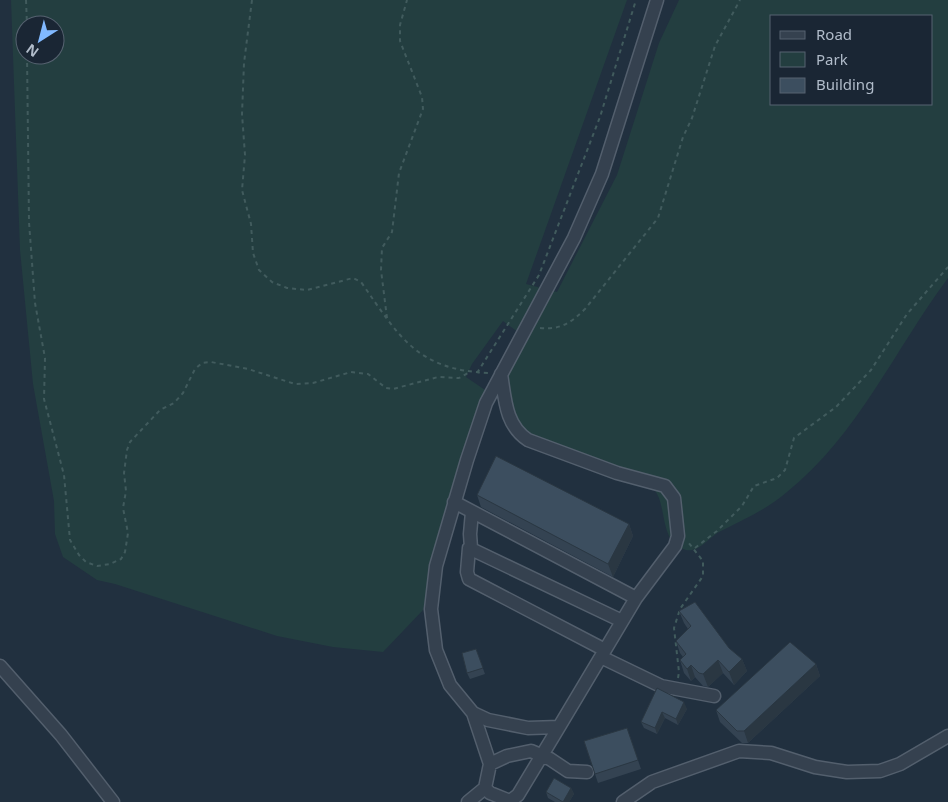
<svg xmlns="http://www.w3.org/2000/svg" width="948" height="802" font-family="'Noto Sans',sans-serif">
<style>
.green{fill:#233e40;fill-rule:evenodd}
.lines{fill:none;stroke-linecap:round;stroke-linejoin:round}
.minor-casing{stroke:#535f6d;stroke-width:15}
.path{stroke:#415b5d;stroke-width:2;stroke-dasharray:4 4;stroke-linecap:butt}
.minor{stroke:#35414f;stroke-width:12}
.wall{fill:#344352}
.shaded-wall{fill:#2a3742}
.building{fill:#3c4e5f;stroke:#2a3742}
</style>
<rect width="100%" height="100%" fill="#21303f"/>
<path class="green" d="M11 0H627L526 284 557 292 617 175 659 43 679 0H948V278C895 349 858 435 787 492 766 510 743 520 719 532 710 537 698 553 686 550 657 542 669 503 652 487L518 438C508 431 497 411 499 397 502 378 515 354 522 335L503 321 472 364 466 377 488 392 453 484 423 610 383 652 333 647 277 636 115 584 97 580 63 557 55 534 54 501 33 384 20 250ZM772 16H932V104H772ZM25 25H55V55H25Z"/>
<g class="lines">
<defs>
<path id="minor" d="M501 374C505 398 505 425 528 440L617 473 665 486 674 498 678 536 675 546 636 598 559 727 528 728 488 720 473 713 450 685 436 650 431 609 436 566 467 460 486 403 574 238 602 174 657 0
M454 502 636 598
M471 548 470 534 472 512
M605 650 469 579 467 572 469 548 622 621
M601 657 661 686 714 696
M0 666 61 735 113 802
M473 713 490 764 485 788 490 793 510 801 518 795 559 727
M490 764 507 756 531 751 550 759 568 771 587 772
M468 802 485 788
M623 802 652 782 739 751 771 753 815 767 847 772 880 771 900 764 948 736"/>
</defs>
<use href="#minor" class="minor-casing"/>
<path class="path" d="M26 0 27 25
M252 0 244 63 242 114 245 155 242 190 251 224 253 253 259 270 272 282 287 288 307 290 353 278 361 282C399 336 416 370 489 373
M27 55 29 222 35 303 45 358 44 399 64 475 70 540 79 555 86 562 97 566 110 564 121 559 125 552 128 533 123 508 126 491 124 473 127 450 130 442 160 410 174 403 183 393 195 369 202 363 211 362 248 369 295 384 313 383 351 372 368 374 386 388 393 389 438 377 459 378 468 373
M387 318 381 270 382 248 392 232 399 173 423 109 422 97 400 41V25L407 0
M540 328C560 330 571 323 585 309L658 218 683 137 692 118 715 46 740 0
M477 373 539 275 600 117 636 0
M695 548 717 531 742 506 754 486 777 478 785 470 794 438 836 407 871 370 907 314 948 267
M678 678 679 672 674 628 680 609 703 576V561L688 542"/>
<use href="#minor" class="minor"/>
</g>
<path class="wall" d="M477 495 629 524 633 536 613 577 481 507Z
M679 611 742 659 747 671 734 685 723 673 708 687 703 686 695 677 691 681 684 673 680 660 683 657 680 653 676 641 688 629 684 623Z
M476 649 485 674 470 679 467 673Z
M816 664 820 676 748 743H742L720 722 716 710Z
M657 688 687 709 678 725 665 718 657 734 644 728 641 722Z
M630 737 641 769 598 783 584 741Z
M571 788 574 794 569 802H555L548 798 546 792Z"/>
<path class="shaded-wall" d="M629 524 633 536 613 577 608 564Z
M742 659 747 671 734 685 729 672Z
M718 660 723 673 708 687 703 674Z
M816 664 820 676 748 743 744 731Z
M691 665 695 677 691 681 687 669Z
M684 702 687 709 678 725 676 719Z
M662 712 665 718 657 734 655 728Z
M571 788 574 794 569 802H563Z"/>
<path class="building" d="M496 456 629 524 608 564 477 495Z
M695 602 729 648 742 659 729 672 718 660 703 674 699 673 691 665 687 669 680 660 686 654 676 641 691 626 679 611Z
M790 642 816 664 744 731H737L716 710Z
M476 649 483 668 467 673 462 653Z
M657 688 684 702 676 719 662 712 655 728 641 722Z
M627 728 638 760 595 774 584 741Z
M554 778 571 788 563 802 546 792Z"/>
<rect x="770" y="15" width="162" height="90" fill="#1a2634" stroke="#566270"/>
<rect x="780" y="31" width="25" height="8" fill="#35414f" stroke="#566270"/>
<text x="816" y="40" font-size="15" fill="#b1bcca">Road</text>
<rect x="780" y="52" width="25" height="15" fill="#233e40" stroke="#566270"/>
<text x="816" y="65" font-size="15" fill="#b1bcca">Park</text>
<rect x="780" y="78" width="25" height="15" fill="#3c4e5f" stroke="#566270"/>
<text x="816" y="90" font-size="15" fill="#b1bcca">Building</text>
<g transform="translate(40 40) rotate(216)"><circle r="24" fill="#1a2634" stroke="#566270"/>
<path d="M0-4L9 19L0 12L-9 19Z" fill="#81b9ff"/>
<text y="-8" font-size="14" font-weight="bold" text-anchor="middle" fill="#b1bcca">N</text>
</g>
</svg>
